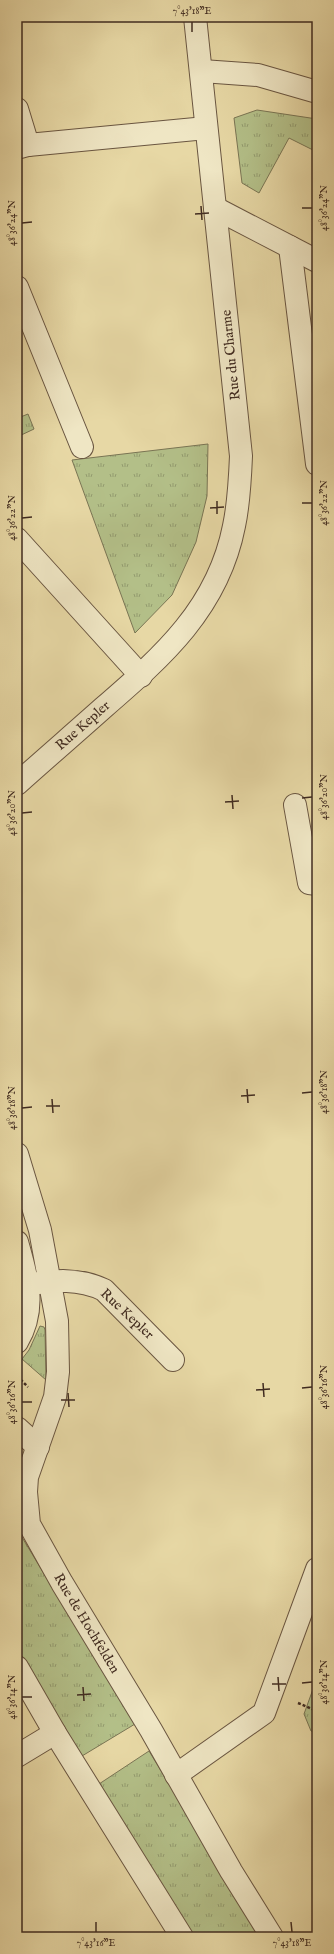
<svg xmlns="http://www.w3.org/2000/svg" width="334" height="1954" font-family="'IM FELL English',serif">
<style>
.grass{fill:url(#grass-tufts);stroke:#7a7554}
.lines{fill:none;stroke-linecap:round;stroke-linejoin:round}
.minor-casing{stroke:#6a5641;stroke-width:24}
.path{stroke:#402b20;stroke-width:2.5;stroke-dasharray:3 2;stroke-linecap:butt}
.minor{stroke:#efe6c4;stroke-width:22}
.ticks{fill:none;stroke:#402b20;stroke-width:1.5}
.labels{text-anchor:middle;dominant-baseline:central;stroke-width:3;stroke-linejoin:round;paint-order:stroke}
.street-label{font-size:14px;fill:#402b20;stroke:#efe6c4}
.neatline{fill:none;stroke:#402b20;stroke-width:1.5}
.ticks-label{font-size:10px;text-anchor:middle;fill:#402b20}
</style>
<defs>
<pattern id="grass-tufts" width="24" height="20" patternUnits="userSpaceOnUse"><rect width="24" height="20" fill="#b3bf88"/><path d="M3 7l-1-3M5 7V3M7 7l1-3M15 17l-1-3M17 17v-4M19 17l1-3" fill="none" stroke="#939b6f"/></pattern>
</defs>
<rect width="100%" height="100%" fill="#e7d8a5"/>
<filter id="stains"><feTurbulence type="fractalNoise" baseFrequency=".005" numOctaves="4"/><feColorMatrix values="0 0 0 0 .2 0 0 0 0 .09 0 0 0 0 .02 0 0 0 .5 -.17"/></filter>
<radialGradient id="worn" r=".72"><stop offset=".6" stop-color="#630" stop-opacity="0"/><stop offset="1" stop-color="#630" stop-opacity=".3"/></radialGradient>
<path class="grass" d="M257 110 317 119V152L289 138 259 193 242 183 234 118Z
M28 414 34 429 17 437V416L18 418Z
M208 444 207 496 196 542 172 595 135 633 72 460Z
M40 1326 44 1327 45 1330 46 1380 22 1359 29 1350Z
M17 1529 135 1724 82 1756 17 1649Z
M317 1678V1733L311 1731 304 1714Z
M149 1751 262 1937H189L99 1784Z"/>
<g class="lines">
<defs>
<g id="minor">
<path d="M202 71 258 75 317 92"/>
<path d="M17 109 28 145"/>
<path d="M17 148 28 145 206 128"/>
<path d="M215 208 317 261"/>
<path d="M290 247 317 464"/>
<path d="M17 287 82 447"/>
<path d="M17 539 141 676"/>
<path id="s1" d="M17 784C46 758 75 733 103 708 163 656 218 608 234 526 239 503 240 480 241 456L195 17"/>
<path d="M295 805 309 883 317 884"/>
<path id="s2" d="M17 1154 40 1230 57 1321 58 1372 55 1397 27 1477 26 1492 29 1524 62 1583 151 1730 231 1871 272 1937"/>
<path d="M17 1242C27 1277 37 1308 17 1342"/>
<path d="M28 1285C54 1280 79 1278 104 1290L173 1360"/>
<path d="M17 1428 38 1447"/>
<path d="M17 1667 55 1733 182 1937"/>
<path d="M17 1756 55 1733"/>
<path d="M176 1775 264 1713 317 1569"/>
</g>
</defs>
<use href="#minor" class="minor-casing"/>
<path class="path" d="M17 1376 28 1387
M298 1703 317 1711"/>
<use href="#minor" class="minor"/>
</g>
<path class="ticks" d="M192 22V32M201 206 202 220M302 208H312M195 214 209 213M22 223 32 222M217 501V514M302 503H312M210 508 224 507M22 518 32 517M232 795 233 809M302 798 312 797M225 802 239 801M22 813 32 812M247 1089 248 1103M302 1093 312 1092M241 1096 255 1095M52 1099 53 1113M46 1106H60M22 1108 32 1107M263 1383 264 1397M302 1388 312 1387M256 1390 270 1389M68 1393 69 1407M61 1400H75M22 1402H32M278 1677 279 1691M302 1683 312 1682M272 1684H286M83 1687 84 1701M77 1695 91 1694M22 1697H32M96 1922V1932M291 1922 292 1932"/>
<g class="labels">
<g class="street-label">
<text transform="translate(231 355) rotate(-96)">Rue du Charme</text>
<text stroke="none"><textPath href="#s1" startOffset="88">Rue Kepler</textPath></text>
<text transform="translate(127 1314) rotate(43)">Rue Kepler</text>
<text stroke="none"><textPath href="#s2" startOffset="495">Rue de Hochfelden</textPath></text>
</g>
</g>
<rect width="334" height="1954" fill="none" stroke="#e7d8a5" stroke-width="44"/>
<rect x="22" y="22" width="290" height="1910" class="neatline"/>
<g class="ticks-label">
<text x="192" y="14">7°43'18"E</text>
<text transform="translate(323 208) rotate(-90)" y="4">48°36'24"N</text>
<text transform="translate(11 223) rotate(-90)" y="4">48°36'24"N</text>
<text transform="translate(323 503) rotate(-90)" y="4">48°36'22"N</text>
<text transform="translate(11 518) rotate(-90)" y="4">48°36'22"N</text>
<text transform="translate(323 797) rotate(-90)" y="4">48°36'20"N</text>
<text transform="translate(11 813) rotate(-90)" y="4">48°36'20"N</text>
<text transform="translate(323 1092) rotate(-90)" y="4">48°36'18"N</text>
<text transform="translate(11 1108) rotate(-90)" y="4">48°36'18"N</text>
<text transform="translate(323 1387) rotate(-90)" y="4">48°36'16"N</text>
<text transform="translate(11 1402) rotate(-90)" y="4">48°36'16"N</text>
<text transform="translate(323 1682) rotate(-90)" y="4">48°36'14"N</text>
<text transform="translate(11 1697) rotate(-90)" y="4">48°36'14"N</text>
<text x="96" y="1946">7°43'16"E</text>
<text x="292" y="1946">7°43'18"E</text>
</g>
<rect width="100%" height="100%" filter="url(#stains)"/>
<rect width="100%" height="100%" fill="url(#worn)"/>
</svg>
